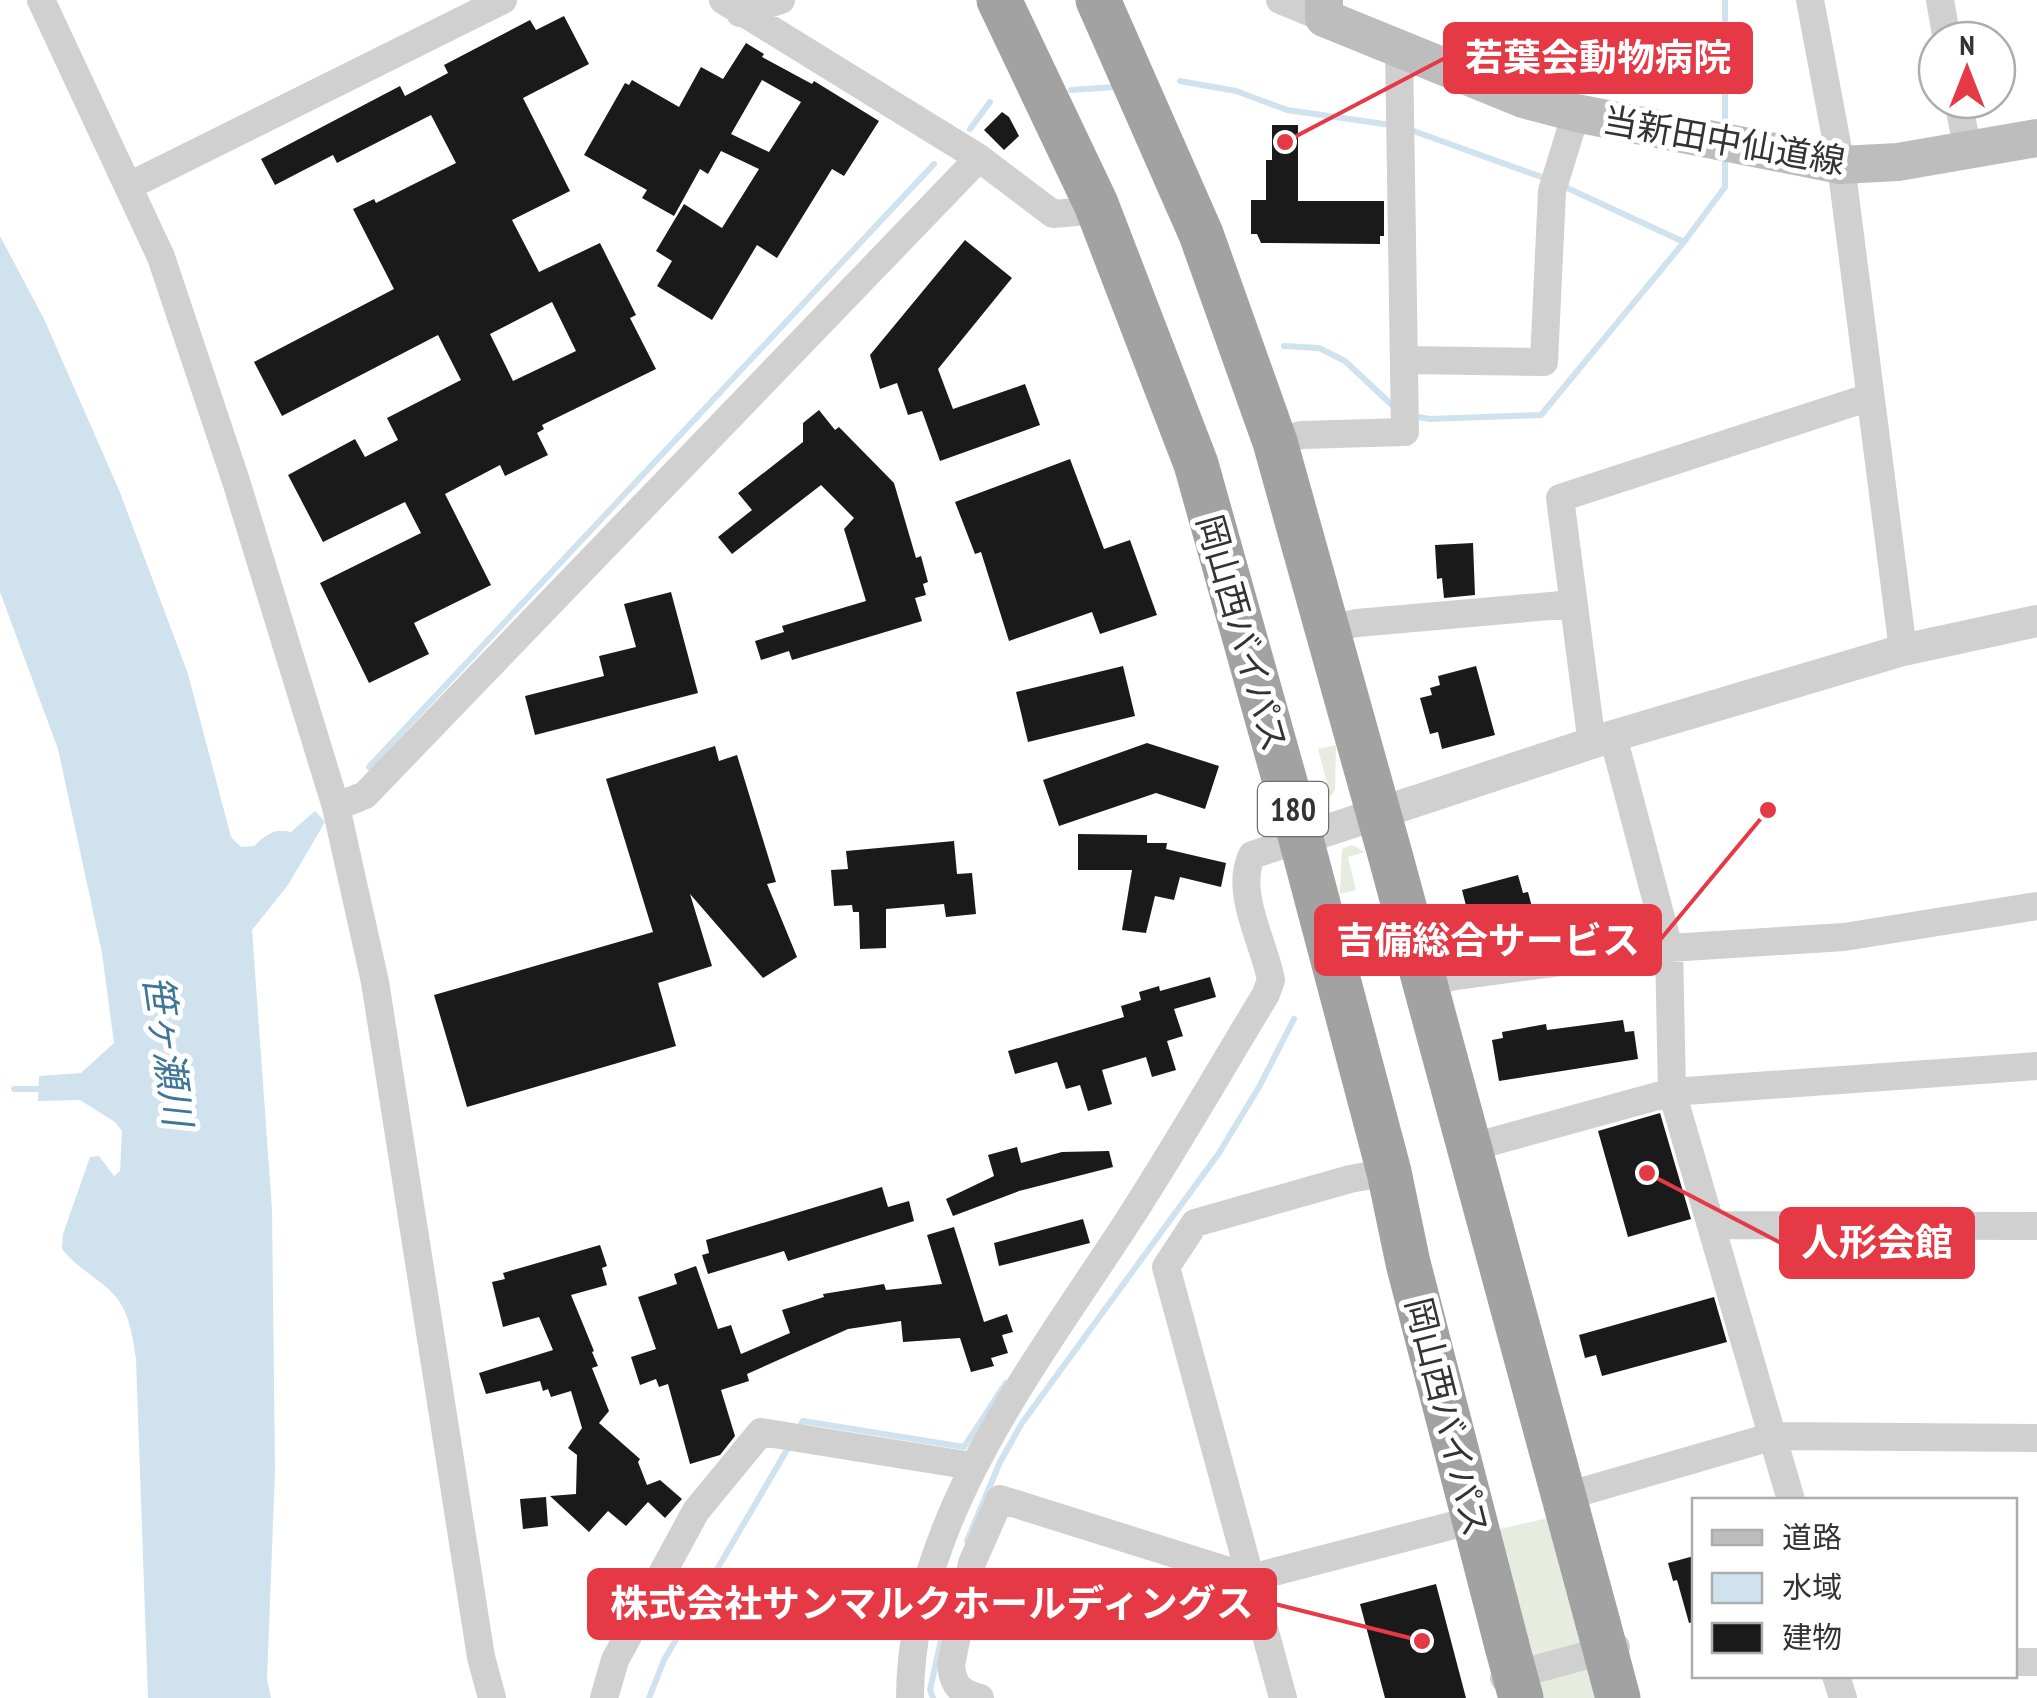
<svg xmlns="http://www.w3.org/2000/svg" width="2037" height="1698" font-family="'PT Sans Narrow','Noto Sans JP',sans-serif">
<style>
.green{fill:#e6ecdf}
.water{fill:#cfe2ee}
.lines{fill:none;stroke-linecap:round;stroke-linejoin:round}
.stream{stroke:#cfe2ee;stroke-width:6}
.building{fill:#1a1a1a;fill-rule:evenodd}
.minor{stroke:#d0d0d0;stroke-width:28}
.tertiary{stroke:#d0d0d0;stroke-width:32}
.secondary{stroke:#bdbdbd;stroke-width:38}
.trunk{stroke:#a2a2a2;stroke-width:45}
.trunk-bridge{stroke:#a2a2a2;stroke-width:45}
.labels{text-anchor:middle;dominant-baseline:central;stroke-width:10;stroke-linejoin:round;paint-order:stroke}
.shield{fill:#fff;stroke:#707070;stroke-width:2.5}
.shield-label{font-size:32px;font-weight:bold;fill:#333}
.street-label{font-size:35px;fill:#333;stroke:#fff}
.water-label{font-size:38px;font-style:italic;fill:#3f7597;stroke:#fff}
.leader{fill:none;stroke:#e63946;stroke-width:4}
.callout-dot{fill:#e63946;stroke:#fff;stroke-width:4}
.callout{fill:#e63946;stroke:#e63946;stroke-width:4}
.callout-label{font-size:38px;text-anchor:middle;font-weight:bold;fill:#fff}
</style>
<rect width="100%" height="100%" fill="#fff"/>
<path class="green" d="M1336 745 1335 790 1332 795 1321 798 1309 788 1327 783 1318 749Z
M1352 845 1365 852 1348 857 1356 890 1340 894 1342 849Z
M1553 1517 1586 1643 1527 1658 1491 1531Z
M1593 1666 1602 1698H1538L1534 1683Z"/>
<path class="water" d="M0 236 44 319 119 490 188 674 231 837 241 847 254 846C266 835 274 828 291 832L315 811 325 822 288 885 252 930 272 1209 275 1471 267 1679 271 1698H148L136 1359C133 1339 130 1314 116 1297 101 1279 77 1269 62 1249L63 1234 90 1157 99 1156 114 1176 120 1171 122 1131 115 1122 80 1100 38 1101 39 1076 81 1073 114 1043 102 953 58 749 0 592Z"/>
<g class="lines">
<path class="stream" d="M1180 81 1236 91 1287 110 1391 125
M1071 90 1115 87
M970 129 990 102
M1408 129 1547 179
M1725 129V0
M1563 186 1684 242
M1284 346 1319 348 1345 361 1394 407
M1414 416 1429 419 1541 415 1684 242 1725 187V155
M369 767 934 164
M14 1089H43
M797 1432 803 1421 964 1447 1006 1383
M967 1541 1000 1462 1022 1423 1219 1153 1259 1087 1294 1019
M649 1698 664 1660 791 1443
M933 1698 930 1690 954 1581"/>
</g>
<path class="building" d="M564 16 589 64 523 98 570 191 512 220 539 272 600 243 636 315 630 318 656 369 542 425 544 429 537 433 548 455 505 476 500 465 445 494 491 585 414 623 429 654 369 683 320 583 421 533 405 502 323 542 288 475 355 439 365 457 398 440 387 418 461 380 438 335 282 416 254 362 394 289 353 209 374 199 376 203 456 163 431 115 337 163 333 155 275 185 261 159 400 86 405 96 448 73 444 65 530 20 536 30ZM552 302 576 351 513 381 490 334Z
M746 43 764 54 762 57 812 84 814 81 879 121 844 176 832 169 777 258 757 245 712 320 657 286 672 261 656 251 684 204 722 228 759 169 721 151 708 174 700 169 674 216 642 198 647 190 584 155 625 83 629 85 632 80 679 107 701 67 723 79ZM762 80 801 102 769 152 731 134Z
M1002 112 1009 117 1019 136 1004 150 984 130Z
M1272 125H1298V201H1384V236H1380V244L1261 243 1257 234H1251V200H1266V160H1272Z
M965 240 1012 278 938 369 953 409 1025 384 1040 425 940 461 922 411 908 415 897 383 880 389 870 355Z
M819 410 835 430 839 427 894 483 916 558 921 556 928 582 923 584 926 595 915 598 922 621 792 660 789 651 761 660 755 641 784 632 782 626 866 601 844 529 854 518 821 485 732 554 718 537 752 510 738 493 803 442V423Z
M1070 459 1104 549 1130 540 1157 615 1100 634 1092 612 1009 641 981 552 975 554 955 502Z
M1473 543 1475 595 1444 598 1442 578 1437 579 1435 545Z
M671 592 698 693 535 735 525 696 604 676 599 656 636 647 624 604Z
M1123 666 1135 716 1028 742 1016 692Z
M1476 666 1495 735 1442 749 1438 732 1430 734 1420 698 1432 695 1430 688 1440 685 1438 676Z
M1147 743 1219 766 1205 809 1156 793 1059 826 1043 780Z
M715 746 719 761 737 755 776 882 767 884 797 957 763 978 690 894 712 966 658 983 676 1046 467 1107 434 995 653 932 606 779Z
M1078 834 1147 835V843H1167L1166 849 1226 863 1221 887 1180 877 1174 900 1155 896 1146 933 1122 930 1132 870H1078Z
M954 841 957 874 972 873 976 914 946 917 944 904 886 909V948L860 949 859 912H853L852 905 834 906 831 870 848 869 846 851Z
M1518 875 1523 893 1528 892 1535 918 1530 920 1533 933 1485 945 1483 939 1475 941 1462 890Z
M1210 977 1216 997 1174 1009 1183 1036 1167 1041 1176 1070 1152 1077 1146 1057 1102 1070 1112 1104 1088 1111 1080 1085 1066 1089 1057 1062 1015 1074 1008 1051 1124 1017 1121 1006 1141 1000 1139 992 1159 986 1160 991Z
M1623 1020 1625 1032 1634 1031 1638 1059 1499 1081 1492 1040 1503 1038 1502 1032 1546 1024 1547 1030Z
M1660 1113 1691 1219 1628 1237 1598 1131Z
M1017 1147 1021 1163 1062 1152 1109 1151 1113 1167 1019 1191 953 1216 946 1199 994 1176 988 1155Z
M882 1187 888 1207 909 1201 914 1221 788 1261 784 1251 708 1274 702 1255 709 1253 706 1240Z
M1083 1219 1090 1243 999 1266 994 1243Z
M954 1227 984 1322 1007 1314 1013 1332 1002 1335 1008 1353 991 1358 994 1366 971 1372 960 1338 903 1342 901 1321 848 1329 747 1374 749 1381 721 1390 735 1436 720 1455 690 1464 668 1384 659 1387 656 1379 640 1385 631 1357 656 1349 638 1297 677 1284 674 1274 696 1266 718 1329 731 1325 741 1354 790 1333 782 1310 824 1297 823 1294 884 1284 886 1290 942 1284 927 1235Z
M600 1245 607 1266 602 1268 607 1285 571 1295 594 1351 592 1352 598 1366 592 1368 609 1411 599 1423 640 1459 638 1462 647 1485 660 1480 682 1499 665 1518 648 1502 626 1526 608 1511 589 1532 550 1496 576 1494 577 1455 568 1448 582 1428 571 1391 551 1397 548 1389 543 1391 540 1381 486 1394 479 1373 553 1350 539 1317 503 1327 492 1282 505 1279 503 1273Z
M1714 1297 1727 1342 1602 1376 1596 1355 1585 1358 1579 1335Z
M546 1497 548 1526 523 1529 520 1499Z
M1694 1556V1622L1689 1623 1677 1580 1673 1581 1668 1563Z
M1436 1584 1466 1698H1385L1360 1604Z"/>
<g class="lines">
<path class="minor" d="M41 0 161 257 236 481 336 807 375 982 481 1657 492 1698
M723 0 979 158 1053 214 1077 212 1096 204
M1280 0 1324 18
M1810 0 1841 165 1903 650
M1940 0 1947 40
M740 13 781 0
M1958 100 1968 152
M129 186 503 0
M1404 360 1544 362 1552 191 1576 113
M1275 442 1301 435 1405 432 1399 48
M1328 629 1357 623 1573 604
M1613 736 1669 948 1672 1092 1791 1500
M1592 744 1560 498 1870 397
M336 807 365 795 979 158
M1425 983 1455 976 1669 948 1844 937 2037 906
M1469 1148 1672 1092 2037 1066
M1713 1225 2037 1226
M1584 1491 1774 1436 2037 1438
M2014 1662H2037
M1836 1676 1843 1698
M1504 1678 1616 1647
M604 1698 615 1660 696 1511 761 1432 972 1466
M910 1698C910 1522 1036 1363 1128 1221 1176 1147 1220 1070 1266 994L1271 980C1264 942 1234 892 1252 855L1301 839
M980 1698C960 1692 953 1686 951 1665L972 1563 1000 1499 1251 1578 1454 1525
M1283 1698 1166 1267 1195 1223 1350 1179 1389 1172"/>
<path class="tertiary" d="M1301 839 1613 736 1903 650 2037 621"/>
<path class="secondary" d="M1324 0V18L1523 99 1576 113 1841 165 1898 162 2037 138"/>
<path class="trunk" d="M999 0 1096 204 1196 464 1301 839 1389 1172 1408 1263 1507 1646
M1098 0 1201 234 1275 442 1391 858 1598 1623"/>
<path class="trunk-bridge" d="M1598 1623 1618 1698
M1507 1646 1521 1698"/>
</g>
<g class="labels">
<rect class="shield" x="1258" y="782" width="70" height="54" rx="8"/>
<g class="shield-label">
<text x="1293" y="809">180</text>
</g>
<g class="street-label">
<text transform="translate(1724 140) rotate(10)">当新田中仙道線</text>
<text transform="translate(1243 633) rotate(74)">岡山西バイパス</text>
<text transform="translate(1448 1417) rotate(76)">岡山西バイパス</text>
</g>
<g class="water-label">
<text transform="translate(169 1050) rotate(82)">笹ヶ瀬川</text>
</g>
</g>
<path class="leader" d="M1285 142L1445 58M1768 810L1660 940M1647 1173L1781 1243M1422 1641L1275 1604"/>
<g class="callout-dot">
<circle cx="1285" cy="142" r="10"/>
<circle cx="1768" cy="810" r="10"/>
<circle cx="1647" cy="1173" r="10"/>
<circle cx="1422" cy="1641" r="10"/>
</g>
<g class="callout">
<rect x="1445" y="24" width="306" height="68" rx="10"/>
<rect x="1316" y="906" width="344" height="68" rx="10"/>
<rect x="1781" y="1209" width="192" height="68" rx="10"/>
<rect x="589" y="1570" width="686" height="68" rx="10"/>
</g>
<g class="callout-label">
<text x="1598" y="71">若葉会動物病院</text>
<text x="1488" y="954">吉備総合サービス</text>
<text x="1877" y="1256">人形会館</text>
<text x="932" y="1617">株式会社サンマルクホールディングス</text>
</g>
<rect x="1692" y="1498" width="325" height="180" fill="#ffffff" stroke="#adadad" stroke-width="2.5"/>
<rect x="1712" y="1530" width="50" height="15" fill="#bdbdbd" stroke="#adadad" stroke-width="2.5"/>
<text x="1782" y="1548" font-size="30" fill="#333333">道路</text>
<rect x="1712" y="1573" width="50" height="30" fill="#cfe2ee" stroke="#adadad" stroke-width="2.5"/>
<text x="1782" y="1598" font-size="30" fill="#333333">水域</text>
<rect x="1712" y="1623" width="50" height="30" fill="#1a1a1a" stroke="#adadad" stroke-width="2.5"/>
<text x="1782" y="1648" font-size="30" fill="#333333">建物</text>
<g transform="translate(1967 70)"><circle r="48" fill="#ffffff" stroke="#adadad" stroke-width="2.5"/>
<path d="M0-8L18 38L0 25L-18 38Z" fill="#e63946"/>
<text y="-15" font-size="28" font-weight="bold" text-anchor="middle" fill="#333333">N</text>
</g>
</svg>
